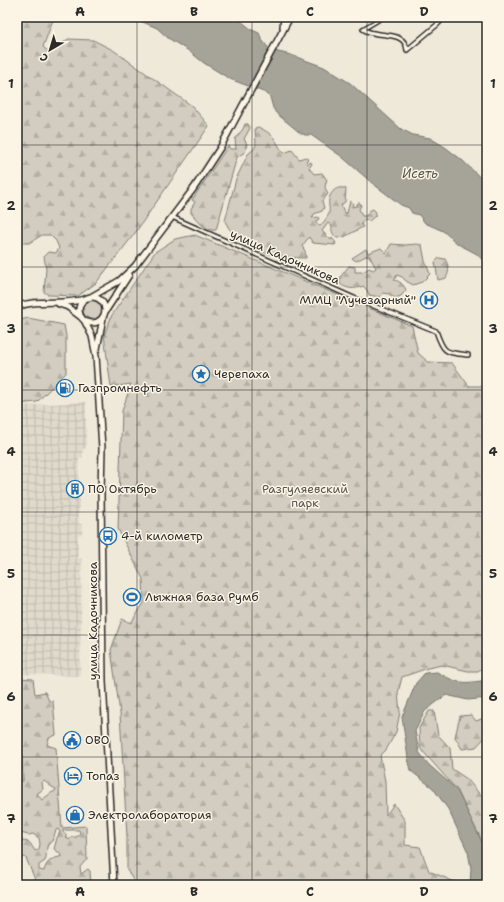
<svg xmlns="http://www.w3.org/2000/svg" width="504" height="902" font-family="'Shantell Sans',sans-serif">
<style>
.industrial{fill:url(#industrial-grid)}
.grass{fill:#d2cdc0;stroke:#7e7c76}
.forest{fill:url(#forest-firs);stroke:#7e7c76;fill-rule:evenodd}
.park{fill:url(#park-crowns);stroke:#7e7c76}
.water{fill:#a6a399;stroke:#75736d}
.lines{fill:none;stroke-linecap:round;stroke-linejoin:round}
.minor-casing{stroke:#2b2b2b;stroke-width:6}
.primary-casing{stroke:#2b2b2b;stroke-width:8}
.minor{stroke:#fcf5e5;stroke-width:3}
.primary{stroke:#fcf5e5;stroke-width:5}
.grid{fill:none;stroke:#2b2b2b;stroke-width:1;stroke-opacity:0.55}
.labels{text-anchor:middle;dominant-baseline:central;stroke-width:3;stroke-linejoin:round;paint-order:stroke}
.street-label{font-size:12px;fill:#2b2b2b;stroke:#fcf5e5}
.poi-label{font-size:12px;fill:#2b2b2b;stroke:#fcf5e5;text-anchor:start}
.park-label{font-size:12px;fill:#555450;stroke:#fcf5e5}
.water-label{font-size:13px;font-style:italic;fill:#565552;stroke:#fcf5e5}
.neatline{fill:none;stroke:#2b2b2b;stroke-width:1.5}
.grid-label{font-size:13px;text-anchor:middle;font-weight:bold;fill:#2b2b2b}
</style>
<defs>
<pattern id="industrial-grid" width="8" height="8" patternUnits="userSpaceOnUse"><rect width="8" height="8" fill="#e0dacc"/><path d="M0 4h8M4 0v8" fill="none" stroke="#c0bbaf"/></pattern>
<pattern id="forest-firs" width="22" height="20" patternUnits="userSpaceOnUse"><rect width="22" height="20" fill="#d2cdc0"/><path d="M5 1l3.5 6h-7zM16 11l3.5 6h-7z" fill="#b4b0a5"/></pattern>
<pattern id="park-crowns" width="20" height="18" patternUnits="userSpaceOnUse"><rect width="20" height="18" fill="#d2cdc0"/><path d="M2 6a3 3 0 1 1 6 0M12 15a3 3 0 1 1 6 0" fill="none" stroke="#b4b0a5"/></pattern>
</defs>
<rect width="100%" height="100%" fill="#efe9da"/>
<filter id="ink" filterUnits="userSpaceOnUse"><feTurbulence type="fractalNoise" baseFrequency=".025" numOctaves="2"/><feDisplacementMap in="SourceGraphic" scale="8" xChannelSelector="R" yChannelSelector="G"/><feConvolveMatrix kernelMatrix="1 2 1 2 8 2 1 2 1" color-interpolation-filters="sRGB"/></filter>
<g filter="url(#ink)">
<path class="industrial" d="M86 402V448L83 449V458H79V485H82V494H79V524H82V534L78 535V558H82L80 676 17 674V406Z"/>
<path class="grass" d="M83 310a10 10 0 1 1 20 0a10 10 0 1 1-20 0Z"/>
<path class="forest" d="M17 17H54L43 47 50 53 68 39 93 40 113 50 192 106 209 126 135 233 96 283 78 296 49 295 44 292 46 269 44 256 48 252 56 253 59 248 56 241 50 235H42L29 243H17Z
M245 124H248L250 128 244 139 247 144 245 152 237 157 216 230C206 232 197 220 191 213V209L195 202 192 200 228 146 230 149H236L235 139 243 129Z
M258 127C266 131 272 134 276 141 279 146 280 149 284 153L292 150 299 159 305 157 309 159 306 162 308 164 311 162 312 164 309 168 314 174 322 173 327 180C324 186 325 189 328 194L322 201 324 208 322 211 314 214 312 218 318 217 319 219 316 221V223L320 226C323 223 328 217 329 213 330 208 328 204 329 199 331 191 338 185 346 189L345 202 341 205 344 212 347 213 350 201 353 203 352 207 356 206 358 203H360L361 206 359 209 362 216H366L369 211 373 209 376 212 375 216 369 221 365 219 361 224 363 227 344 237 337 238C333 235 331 231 332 226L328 223 322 231 331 240 332 238 336 243 335 245 313 243 309 237 302 246 305 251 306 258C281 258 248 253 232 232 229 229 227 225 225 221L236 179 248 154 254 149 256 145 255 128Z
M195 235 412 326 418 353 428 362 452 363 469 386H482L487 384V664L478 671H468L442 665 428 668 402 677 398 693 400 712 396 732 386 750 380 756 385 781 386 815 394 804 405 821V845L420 847 429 871 455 882V885H136L127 870V836L120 713 111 650 122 619 131 623 144 603 143 579 118 529 122 411 131 384 111 387 104 335 112 315 155 252 175 239Z
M391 244 405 245 417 244 422 245 425 261 430 274 422 282 413 285 406 281 402 277 397 275 394 280C400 281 403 284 406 290L401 296 395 298 389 294 383 293 380 297 369 295 367 290 363 286C354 290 347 289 340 284L341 276 349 266 355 267V272H363L369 268 373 270 376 268 370 257 366 256 356 261 352 258 366 249 368 253 381 248 386 253Z
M439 258 445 259C449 266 450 271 446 278L438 280 435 262Z
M28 318 64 325 66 336V373L37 402 17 404V321Z
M17 678 33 679 35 694 45 692 49 701H53L56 735 49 738 47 745 56 748 62 828 86 826 87 859 80 867 81 874 88 869 90 871 91 885H36L34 877 26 858 17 854V842L23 840 30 843 35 851 39 849 40 844 39 838 33 834 28 835 17 832ZM44 781 52 787 56 789 55 791 51 793 42 800 37 794 43 789 42 783ZM58 829 60 832 57 838 54 849 61 854 60 857C52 858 46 862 44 871L39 870V865L45 861C48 853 44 846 52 841L56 830ZM63 830H79L80 833 77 837H72L69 840 66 837V834L63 832Z
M429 711H434L438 735 450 748 452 769 467 779 487 803V858L483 844 457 790 420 748 419 728Z
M471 715 476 721 487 717V735L476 747 462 749 455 737 460 716Z"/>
<path class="park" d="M17 695 20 697 23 781H17Z"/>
<path class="water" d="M131 17H236L252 30 259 33 262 40 270 50 291 55 324 67 350 83 401 129 413 135 430 138 445 147 462 160 487 184V275L486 264 477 254 458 244 443 231 425 223 419 215 412 213 409 208 401 205 372 183 341 156 318 140 311 135H305L299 132 276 113 273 108 270 97 266 93 230 79 204 63 189 51 168 38 157 28Z
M437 672C458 684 463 684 487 680V698L468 700 446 695 425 711 415 731 419 752 428 764 457 790 483 844 487 858V885H470L471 868 468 852 448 809 433 788 411 771 408 758 402 717 416 683 425 673Z"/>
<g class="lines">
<defs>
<path id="minor" d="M363 29C376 39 405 29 407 50
M363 29 383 17
M407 50 438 24 445 17
M172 217 354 298 436 331C444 354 445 352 468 355"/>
<path id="primary" d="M283 27 284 17
M79 310a13 13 0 1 1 26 0a13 13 0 1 1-26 0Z
M89 298 119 281 135 266 194 188 220 148 290 17
M59 304 68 307 81 317
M17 307C38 298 63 306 85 299
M105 312 129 275
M84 320 92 336 96 356 102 448 101 492 103 681 114 885
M97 349 103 318"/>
</defs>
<use href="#minor" class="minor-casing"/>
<use href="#primary" class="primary-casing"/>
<use href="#minor" class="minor"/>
<use href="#primary" class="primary"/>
</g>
</g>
<path class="grid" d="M137 17V885M252 17V885M367 17V885M17 145H487M17 267H487M17 390H487M17 512H487M17 635H487M17 757H487"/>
<defs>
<symbol id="hospital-ring" viewBox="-11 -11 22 22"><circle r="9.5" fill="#fcf5e5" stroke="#1f6fb2" stroke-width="1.5"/><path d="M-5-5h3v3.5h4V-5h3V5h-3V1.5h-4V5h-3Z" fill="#1f6fb2"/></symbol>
<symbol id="sight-ring" viewBox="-11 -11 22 22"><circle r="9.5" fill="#fcf5e5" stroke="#1f6fb2" stroke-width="1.5"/><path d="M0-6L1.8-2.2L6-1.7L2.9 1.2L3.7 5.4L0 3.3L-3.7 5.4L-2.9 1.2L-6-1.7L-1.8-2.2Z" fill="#1f6fb2"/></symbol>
<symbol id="fuel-ring" viewBox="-11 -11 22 22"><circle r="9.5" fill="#fcf5e5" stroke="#1f6fb2" stroke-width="1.5"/><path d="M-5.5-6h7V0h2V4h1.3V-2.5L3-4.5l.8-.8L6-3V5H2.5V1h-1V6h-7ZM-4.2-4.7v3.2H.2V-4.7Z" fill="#1f6fb2"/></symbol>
<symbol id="building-ring" viewBox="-11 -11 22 22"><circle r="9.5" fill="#fcf5e5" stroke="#1f6fb2" stroke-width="1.5"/><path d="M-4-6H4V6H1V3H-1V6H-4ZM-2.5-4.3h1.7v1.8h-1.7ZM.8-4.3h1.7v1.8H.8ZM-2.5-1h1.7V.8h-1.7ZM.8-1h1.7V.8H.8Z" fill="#1f6fb2"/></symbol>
<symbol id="bus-ring" viewBox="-11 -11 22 22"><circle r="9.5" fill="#fcf5e5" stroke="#1f6fb2" stroke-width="1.5"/><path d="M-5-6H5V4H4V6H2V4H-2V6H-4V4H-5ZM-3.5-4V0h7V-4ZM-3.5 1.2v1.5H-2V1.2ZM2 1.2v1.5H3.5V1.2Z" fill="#1f6fb2"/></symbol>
<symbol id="stadium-ring" viewBox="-11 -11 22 22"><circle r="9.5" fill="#fcf5e5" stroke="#1f6fb2" stroke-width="1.5"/><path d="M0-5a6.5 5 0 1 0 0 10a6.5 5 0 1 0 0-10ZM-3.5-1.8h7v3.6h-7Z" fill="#1f6fb2"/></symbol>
<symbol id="civic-ring" viewBox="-11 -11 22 22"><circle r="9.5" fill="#fcf5e5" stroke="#1f6fb2" stroke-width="1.5"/><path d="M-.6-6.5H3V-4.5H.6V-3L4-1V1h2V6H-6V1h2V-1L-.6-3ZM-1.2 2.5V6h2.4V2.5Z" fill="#1f6fb2"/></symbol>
<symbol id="hotel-ring" viewBox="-11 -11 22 22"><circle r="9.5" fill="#fcf5e5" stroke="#1f6fb2" stroke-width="1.5"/><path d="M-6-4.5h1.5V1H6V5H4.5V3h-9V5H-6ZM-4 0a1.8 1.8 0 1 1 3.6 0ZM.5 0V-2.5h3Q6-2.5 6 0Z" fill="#1f6fb2"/></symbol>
<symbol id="shop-ring" viewBox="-11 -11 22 22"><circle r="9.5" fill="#fcf5e5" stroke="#1f6fb2" stroke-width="1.5"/><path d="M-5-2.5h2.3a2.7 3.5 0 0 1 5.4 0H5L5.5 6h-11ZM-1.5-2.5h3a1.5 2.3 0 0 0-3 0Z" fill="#1f6fb2"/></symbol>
</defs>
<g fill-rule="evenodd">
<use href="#hospital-ring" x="419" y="290" width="20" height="20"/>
<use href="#sight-ring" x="191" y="364" width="20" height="20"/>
<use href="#fuel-ring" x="55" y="378" width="20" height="20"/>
<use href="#building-ring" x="65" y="479" width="20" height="20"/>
<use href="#bus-ring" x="98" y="526" width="20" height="20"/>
<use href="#stadium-ring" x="122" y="587" width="20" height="20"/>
<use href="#civic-ring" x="62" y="730" width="20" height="20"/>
<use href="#hotel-ring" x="63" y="766" width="20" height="20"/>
<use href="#shop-ring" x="65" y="805" width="20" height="20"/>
</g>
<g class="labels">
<g class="street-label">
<text transform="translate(285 257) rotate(24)">улица Кадочникова</text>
<text transform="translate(93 621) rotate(-90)">улица Кадочникова</text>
</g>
<g class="poi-label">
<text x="416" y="300" text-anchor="end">ММЦ "Лучезарный"</text>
<text x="214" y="374">Черепаха</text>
<text x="78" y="388">Газпромнефть</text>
<text x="88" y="489">ПО Октябрь</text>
<text x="121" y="536">4-й километр</text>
<text x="145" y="597">Лыжная база Румб</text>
<text x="85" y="740">ОВО</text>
<text x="86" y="776">Топаз</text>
<text x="88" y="815">Электролаборатория</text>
</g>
<g class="park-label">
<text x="305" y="489">Разгуляевский<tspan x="305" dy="14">парк</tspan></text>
</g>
<g class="water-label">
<text x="420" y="173">Исеть</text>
</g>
</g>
<rect width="504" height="902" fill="none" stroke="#fcf5e5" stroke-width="44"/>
<g transform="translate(50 50) rotate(218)" stroke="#fcf5e5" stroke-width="3" paint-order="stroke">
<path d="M0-3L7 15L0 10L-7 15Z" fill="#2b2b2b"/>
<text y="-6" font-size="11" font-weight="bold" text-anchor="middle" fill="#2b2b2b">С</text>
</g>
<rect x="22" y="22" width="460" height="858" class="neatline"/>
<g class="grid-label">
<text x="80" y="16">A</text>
<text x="194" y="16">B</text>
<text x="310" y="16">C</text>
<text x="424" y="16">D</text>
<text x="11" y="88">1</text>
<text x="493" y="88">1</text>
<text x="11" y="210">2</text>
<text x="493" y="210">2</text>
<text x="11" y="333">3</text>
<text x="493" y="333">3</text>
<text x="11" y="456">4</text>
<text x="493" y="456">4</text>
<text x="11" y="578">5</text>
<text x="493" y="578">5</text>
<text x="11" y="701">6</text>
<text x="493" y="701">6</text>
<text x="11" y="823">7</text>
<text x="493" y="823">7</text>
<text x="80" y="896">A</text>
<text x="194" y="896">B</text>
<text x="310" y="896">C</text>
<text x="424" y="896">D</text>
</g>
</svg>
